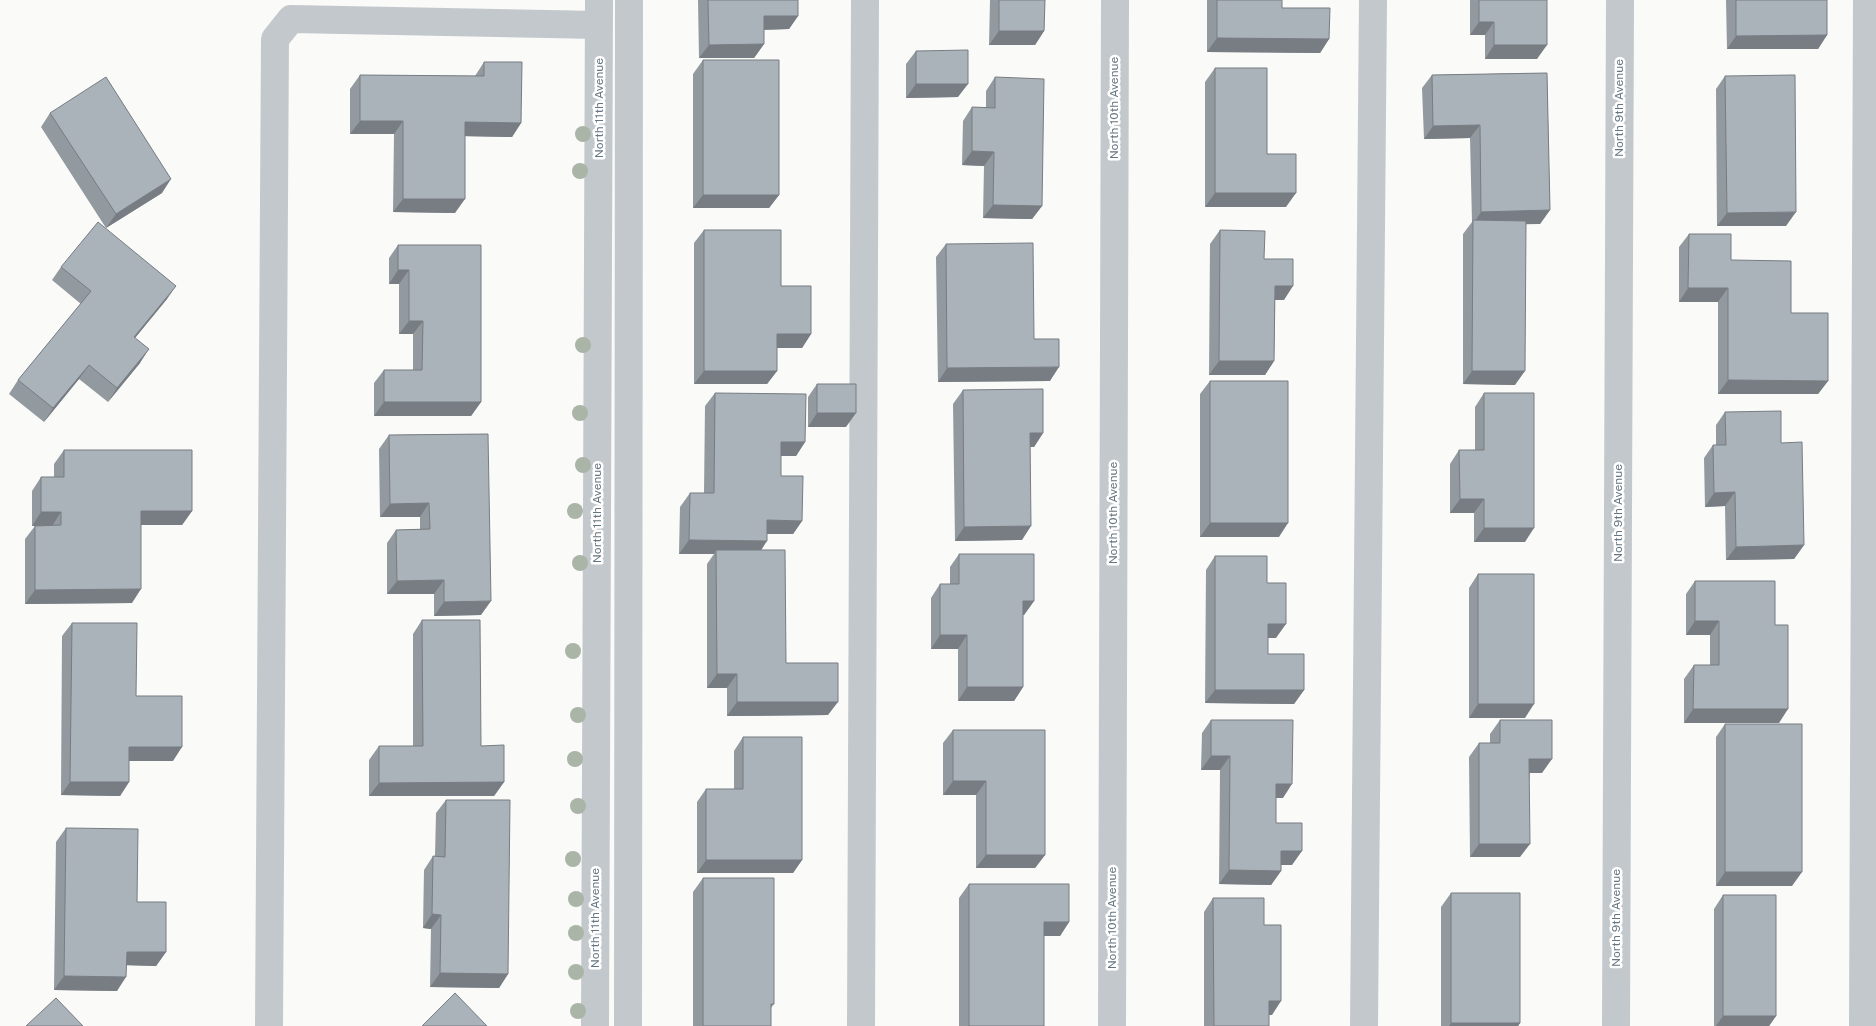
<svg xmlns="http://www.w3.org/2000/svg" width="1876" height="1026" font-family="'Public Sans',sans-serif">
<style>
.lines{fill:none;stroke-linecap:round;stroke-linejoin:round}
.minor{stroke:#c3c8cc;stroke-width:28}
.tree{fill:#aab4a7}
.wall{fill:#929a9f}
.shaded-wall{fill:#777d82}
.building{fill:#aab3b9;stroke:#777d82}
.labels{text-anchor:middle;dominant-baseline:central;stroke-width:5;stroke-linejoin:round;paint-order:stroke}
.street-label{font-size:12px;fill:#657683;stroke:#fff}
</style>
<rect width="100%" height="100%" fill="#fafaf8"/>
<g class="lines">
<path class="minor" d="M269 1026 275 39 291 19 599 25
M595 1026 599 0
M628 1026 629 0
M861 1026 865 0
M1112 1026 1115 0
M1364 1026 1373 0
M1616 1026 1620 0
M1863 1026 1867 0"/>
</g>
<g class="tree">
<circle cx="583" cy="134" r="8"/>
<circle cx="580" cy="171" r="8"/>
<circle cx="583" cy="345" r="8"/>
<circle cx="580" cy="413" r="8"/>
<circle cx="583" cy="465" r="8"/>
<circle cx="575" cy="511" r="8"/>
<circle cx="580" cy="563" r="8"/>
<circle cx="573" cy="651" r="8"/>
<circle cx="578" cy="715" r="8"/>
<circle cx="575" cy="759" r="8"/>
<circle cx="578" cy="806" r="8"/>
<circle cx="573" cy="859" r="8"/>
<circle cx="576" cy="899" r="8"/>
<circle cx="576" cy="933" r="8"/>
<circle cx="576" cy="972" r="8"/>
<circle cx="578" cy="1011" r="8"/>
</g>
<path class="wall" d="M698 0H798V16L789 29 764 30V44L754 58H699Z
M990 0H1045L1044 31 1035 45H989Z
M1207 0H1282V8L1329 39 1320 53 1207 52Z
M1470 0H1547L1537 59H1485V35H1470Z
M1726 0H1827V35L1818 49H1727Z
M916 51 958 97 906 98V64Z
M703 60 779 195 769 208H693V74Z
M484 62 521 123 512 137 465 136 455 213 393 212 394 134H350V89L360 75 475 76Z
M1215 68 1267 154 1286 207H1205V82Z
M1547 73 1550 210 1540 224H1526L1515 385 1463 384V234L1472 222 1470 138 1424 139 1422 88 1432 75Z
M1725 76 1786 226H1717L1716 89Z
M995 77 1042 206 1032 219 983 218 984 166 962 165 963 121 972 107H986V91Z
M50 113 162 193 106 228 41 127Z
M704 230 781 286 811 334 802 348H777V371L767 384H694V243Z
M1220 230 1264 259 1284 300H1275L1274 361 1265 375H1209L1210 244Z
M1689 234 1731 260 1791 313 1828 381 1818 394H1718V302H1679V247Z
M946 244 1034 339 1050 381 938 382 936 257Z
M398 245 481 402 471 416H374V383L384 370H413V334H399V284H389V258Z
M61 267 167 299 135 338 140 363 108 402 79 379 44 422 9 394 18 380 81 304 52 280Z
M1210 381 1279 537H1200V394Z
M817 384 846 427H808V397Z
M963 390 1043 433 1034 447H1030L1022 540 955 541 953 404Z
M715 393 805 442 796 456H781V476L802 521 793 534H767L761 550 786 663 828 715 727 716V688H707V564L714 554H679L680 507 690 493H704L705 406Z
M1484 393 1525 542H1474V513H1450V464L1459 450H1475V407Z
M1725 412 1781 443 1804 545 1794 559 1726 560 1725 506 1705 507 1704 458 1713 445H1716V425Z
M488 434 481 615 434 616V594H387V543L396 530 420 529V517H380L379 449 389 435Z
M64 450 192 511 182 525H141L132 603 25 604V539L35 526H37H32V491L41 477H54V464Z
M959 554 1034 601 1024 615H1023V687L1014 701H958V649H931V598L940 584H950V567Z
M1215 556 1267 583 1276 638H1268V654L1304 690 1294 704 1205 703 1206 570Z
M1478 574 1525 718H1469V588Z
M1695 581 1775 625 1779 723H1684V679L1694 665H1710V635H1686V594Z
M422 620 481 746 504 782 494 796H369V760L379 746H413V634Z
M72 623 136 696 173 761H129V782L120 796 61 795 62 636Z
M1211 720 1283 798H1276V823L1292 865H1281V871L1271 885 1219 884 1220 770H1201L1202 733Z
M1500 720 1542 773H1530L1520 857H1470L1469 757 1479 743H1490V734Z
M1725 724 1792 886H1716V737Z
M953 730 1045 855 1035 868H976V795H943V743Z
M743 737 802 860 793 873H697V802L706 789H734V751Z
M446 800 508 974 499 988 430 987 431 929 423 928 424 870 433 856H435L436 813Z
M66 828 137 902 166 952 156 966 127 965 117 991 54 990 56 842Z
M703 878 774 1004 771 1008V1026H693V892Z
M969 884 1069 922 1060 936H1044V1026H959V898Z
M1451 893 1520 1023 1518 1026H1441V907Z
M1723 895 1776 1016 1769 1026H1714V909Z
M1213 898 1264 925 1272 1015H1269V1026H1204V912Z"/>
<path class="shaded-wall" d="M764 16H798L789 29 754 30Z
M1479 22H1494L1485 35H1470Z
M999 31H1044L1035 45H989Z
M1827 35 1818 49H1727L1736 36Z
M1217 38 1329 39 1320 53 1207 52Z
M764 44 754 58H699L709 45Z
M1494 45H1547L1537 59H1485Z
M916 84H968L958 97 906 98Z
M360 121H403L394 134H350Z
M465 122 521 123 512 137 456 136Z
M1480 125 1470 138 1424 139 1433 126Z
M972 151 994 152 984 166 962 165Z
M171 179 162 193 106 228 116 214Z
M1215 193H1296L1286 207H1205Z
M703 195H779L769 208H693Z
M403 199H465L455 213 393 212Z
M993 205 1042 206 1032 219 983 218Z
M1550 210 1540 224 1473 225V224L1481 212Z
M1796 212 1786 226H1717L1727 213Z
M398 270H409L399 284H389Z
M176 286 167 299 125 350 134 337Z
M1275 286H1293L1284 300H1265Z
M1688 288H1728L1718 302H1679Z
M409 321H423L413 334H399Z
M777 334H811L802 348H767Z
M149 349 140 363 108 402 117 388Z
M1219 361H1274L1265 375H1209Z
M89 365 79 379 44 422 53 408Z
M1059 367 1050 381 938 382 947 368Z
M704 371H777L767 384H694Z
M1472 371H1525L1515 385 1463 384Z
M1728 380 1828 381 1818 394H1718Z
M384 402H481L471 416H374Z
M817 413H856L846 427H808Z
M1030 433H1043L1034 447H1021Z
M781 442H805L796 456H772Z
M1735 492 1725 506 1705 507 1714 493Z
M1460 499H1484L1474 513H1450Z
M429 503 420 517H380L390 504Z
M141 511H192L182 525H131Z
M41 512H61L52 526H32Z
M767 520 802 521 793 534H758Z
M1210 523H1288L1279 537H1200Z
M1031 526 1022 540 955 541 964 527Z
M1484 528H1534L1525 542H1474Z
M689 540 767 541 758 555 716 550 714 554H679Z
M1804 545 1794 559 1726 560 1736 547Z
M444 580 434 594H387L397 581Z
M141 589 132 603 25 604 35 590Z
M491 601 481 615 434 616 444 602Z
M1023 601H1034L1024 615H1014Z
M1695 621H1719L1710 635H1686Z
M1268 624H1286L1276 638H1258Z
M940 635H967L958 649H931Z
M717 674H737L727 688H707Z
M967 687H1023L1014 701H958Z
M1215 690H1304L1294 704 1205 703Z
M737 702H838L828 715 727 716Z
M1478 704H1534L1525 718H1469Z
M1693 709H1788L1779 723H1684Z
M129 747H182L173 761H120Z
M1211 756H1230L1220 770H1201Z
M1529 759H1552L1542 773H1520Z
M953 781H986L976 795H943Z
M70 782H129L120 796 61 795Z
M504 782 494 796H369L379 783Z
M1276 784H1292L1283 798H1267Z
M1479 844H1530L1520 857H1470Z
M1281 851H1302L1292 865H1271Z
M986 855H1045L1035 868H976Z
M706 860H802L793 873H697Z
M1229 870 1281 871 1271 885 1219 884Z
M1725 872H1802L1792 886H1716Z
M432 914 441 915 431 929 423 928Z
M1044 922H1069L1060 936H1034Z
M127 952H166L156 966 117 965Z
M440 973 508 974 499 988 430 987Z
M64 976 126 977 117 991 54 990Z
M1269 1001H1281L1272 1015H1259Z
M1723 1016H1776L1769 1026H1716Z
M1451 1023H1520L1518 1026H1449Z"/>
<path class="building" d="M708 0H798V16H764V44L709 45Z
M999 0H1045L1044 31H999Z
M1217 0H1282V8H1330L1329 39 1217 38Z
M1479 0H1547V45H1494V22H1479Z
M1736 0H1827V35L1736 36Z
M968 50V84H916V51Z
M703 60H779V195H703Z
M484 62H522L521 123 465 122V199H403V121H360V75L484 76Z
M1215 68H1267V154H1296V193H1215Z
M1547 73 1550 210 1481 212 1480 125 1433 126 1432 75Z
M1795 75 1796 212 1727 213 1725 76Z
M106 77 171 179 116 214 50 113Z
M995 77 1044 79 1042 206 993 205 994 152 972 151V107L995 108Z
M1473 220 1526 221 1525 371H1472Z
M98 222 176 286 134 337 149 349 117 388 89 365 53 408 18 380 91 291 61 267Z
M704 230H781V286H811V334H777V371H704Z
M1220 230 1265 231 1264 259H1293V286H1275L1274 361H1219Z
M1689 234H1731V260L1791 261V313H1828V381L1728 380V288H1688Z
M1033 243 1034 339H1059V367L947 368 946 244Z
M398 245H481V402H384V370H422L423 321H409V270H398Z
M1210 381H1288V523H1210Z
M817 384H856V413H817Z
M1043 389V433H1030L1031 526 964 527 963 390Z
M715 393 806 394 805 442H781V476H803L802 521 767 520V541L689 540 690 493H714Z
M1484 393H1534V528H1484V499H1460L1459 450H1484Z
M1781 411V443L1802 442 1804 545 1736 547 1735 492 1714 493 1713 445H1726L1725 412Z
M488 434 491 601 444 602V580L397 581 396 530 430 529 429 503 390 504 389 435Z
M64 450H192V511H141V589L35 590V526L61 525V512H41V477H64Z
M716 550H785L786 663H838V702H737V674H717Z
M959 554H1034V601H1023V687H967V635H940V584H959Z
M1215 556H1267V583H1286V624H1268V654H1304V690H1215Z
M1478 574H1534V704H1478Z
M1695 581H1775V625H1788V709H1693L1694 665H1719V621H1695Z
M422 620H480L481 746 504 745V782L379 783V746H423Z
M72 623H137L136 696H182V747H129V782H70Z
M1211 720H1293L1292 784H1276V823H1302V851H1281V871L1229 870 1230 756H1211Z
M1500 720H1552V759H1529L1530 844H1479V743H1500Z
M1725 724H1802V872H1725Z
M953 730H1045V855H986V781H953Z
M743 737H802V860H706V789H743Z
M446 800H510L508 974 440 973 441 915 432 914 433 856 445 857Z
M66 828 138 829 137 902H166V952H127L126 977 64 976Z
M703 878H774V1004H771V1026H703Z
M969 884H1069V922H1044V1026H969Z
M1451 893H1520V1023H1451Z
M1723 895H1776V1016H1723Z
M1213 898H1264V925H1281V1001H1269V1026H1214Z
M455 993 487 1026H422Z
M56 998 83 1026H26Z"/>
<g class="labels">
<g class="street-label">
<text transform="translate(599 108) rotate(-90)">North 11th Avenue</text>
<text transform="translate(1114 108) rotate(-90)">North 10th Avenue</text>
<text transform="translate(1619 108) rotate(-90)">North 9th Avenue</text>
<text transform="translate(597 513) rotate(-90)">North 11th Avenue</text>
<text transform="translate(1113 513) rotate(-90)">North 10th Avenue</text>
<text transform="translate(1618 513) rotate(-90)">North 9th Avenue</text>
<text transform="translate(595 918) rotate(-90)">North 11th Avenue</text>
<text transform="translate(1112 918) rotate(-90)">North 10th Avenue</text>
<text transform="translate(1616 918) rotate(-90)">North 9th Avenue</text>
</g>
</g>
</svg>
